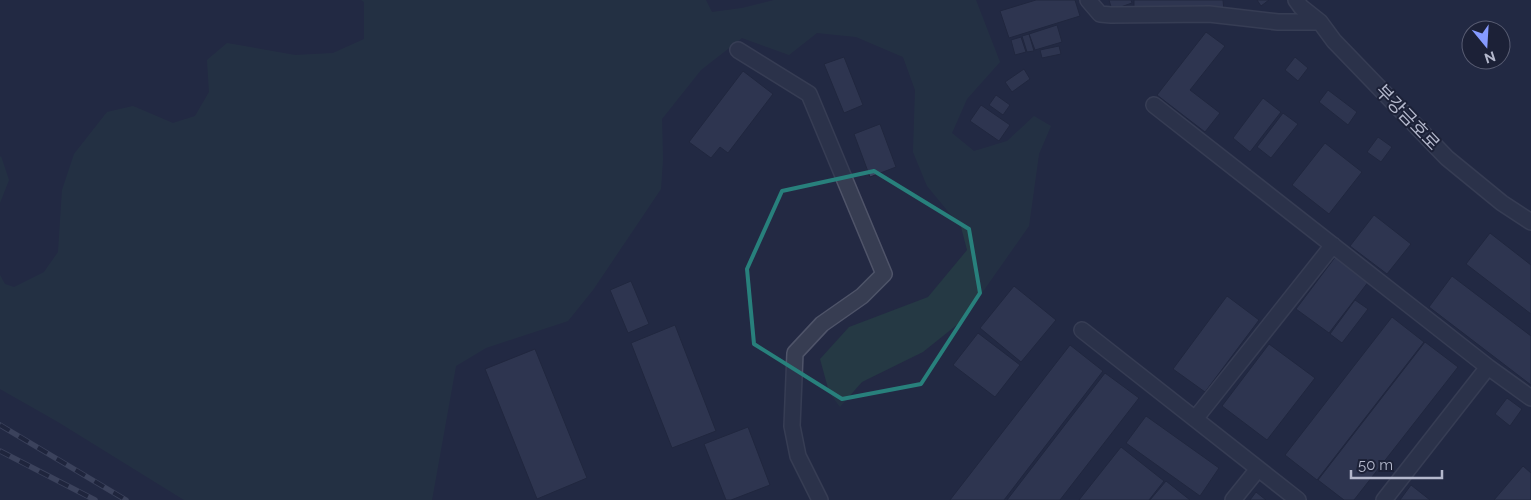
<svg xmlns="http://www.w3.org/2000/svg" width="1531" height="500" font-family="Raleway,'Noto Sans KR',sans-serif">
<style>
.green{fill:#253944}
.building{fill:#3c4460;stroke:#1e2339}
.lines{fill:none;stroke-linecap:round;stroke-linejoin:round}
.minor-casing{stroke:#4f5469;stroke-width:18}
.minor{stroke:#373d52;stroke-width:15}
.rail-casing{stroke:#595f7a;stroke-width:5.5}
.rail{stroke:#1c2137;stroke-width:4;stroke-dasharray:11;stroke-linecap:butt}
.marked{fill:none;stroke:#28807c;stroke-width:4;stroke-linejoin:round}
.labels{text-anchor:middle;dominant-baseline:central;stroke-width:4;stroke-linejoin:round;paint-order:stroke}
.street-label{font-size:18px;fill:#b4b8cc;stroke:#1c2137}
</style>
<rect width="100%" height="100%" fill="#232943"/>
<path class="green" d="M361 0H706L712 12 742 8 774 0H976L1000 62 967 99 952 133 974 151 1007 141 1034 116 1051 126 1039 154 1029 226 963 320 923 352 862 382 840 407 829 392 820 359 849 327 928 297 967 250 961 227 927 186 913 152 915 90 903 57 856 37 817 33 789 55 742 38 701 70 662 119 663 159 661 189 593 290 568 321 486 348 456 366 432 500H184L58 422 0 389V275L5 284 14 287 44 272 58 252 62 190 74 154 107 112 133 106 173 123 195 116 209 92 207 60 227 43 295 55 333 53 364 39V2Z
M1 156 9 180 0 203V157Z"/>
<path class="building" d="M1036 0H1075L1080 16 1009 38 1000 11Z
M1109 0H1131L1132 3 1112 10Z
M1134 0H1223L1224 11 1163 13 1162 7 1134 8Z
M1257 0H1269L1261 6Z
M1057 25 1062 42 1035 50 1029 34Z
M1206 32 1225 46 1190 90 1220 113 1205 132 1157 95Z
M1029 34 1034 51 1027 52 1022 36Z
M1021 37 1026 52 1015 55 1011 40Z
M1059 46 1061 54 1042 58 1040 50Z
M844 57 863 105 844 113 824 64Z
M1295 57 1308 68 1298 81 1285 70Z
M1024 69 1030 79 1012 92 1005 82Z
M743 71 773 94 728 153 720 147 711 158 689 142Z
M1328 90 1357 112 1348 125 1319 102Z
M996 95 1010 105 1003 115 989 105Z
M1263 98 1281 112 1250 152 1233 138Z
M981 105 1010 125 999 141 970 121Z
M1283 113 1298 124 1271 158 1257 147Z
M880 124 896 167 870 177 854 134Z
M1378 137 1392 147 1381 162 1367 152Z
M1325 143 1362 172 1329 214 1292 185Z
M1374 215 1411 244 1387 274 1350 246Z
M1490 233 1531 265V314L1466 264Z
M1336 256 1369 281 1329 333 1296 309Z
M1452 276 1531 336V385L1429 307Z
M631 281 649 324 628 333 610 290Z
M1014 286 1056 320 1021 362 980 328Z
M1227 296 1259 320 1205 392 1173 369Z
M1355 300 1368 309 1342 343 1330 334Z
M1392 317 1424 342 1317 480 1285 455Z
M675 325 716 431 672 448 631 343Z
M978 333 1020 365 995 397 953 365Z
M1425 342 1458 367 1354 500H1344L1318 480Z
M1269 344 1315 378 1267 440 1222 406Z
M1070 345 1103 371 1004 500H950Z
M535 349 587 478 537 499 485 369Z
M1105 373 1139 398 1060 500H1007Z
M1507 398 1522 409 1510 426 1495 414Z
M1146 416 1219 468 1200 496 1126 443Z
M748 427 770 485 731 500H726L704 444Z
M1121 447 1164 481 1149 500H1079Z
M1523 466 1531 473V500H1494Z
M1166 481 1190 500H1150Z
M1411 485 1430 500H1400Z
M1256 492 1266 500H1250Z"/>
<g class="lines">
<defs>
<path id="minor" d="M1088 0 1100 14 1111 15 1209 14 1278 22H1320
M1296 0 1301 7 1320 22 1334 41 1447 158 1502 203 1531 222
M738 50 809 94 884 274 862 296 822 324 795 353 792 426 798 456 820 500
M1154 105 1488 367 1531 398
M1082 330 1298 500
M1195 419 1333 245
M1233 500 1258 469
M1384 500 1488 367"/>
</defs>
<use href="#minor" class="minor-casing"/>
<use href="#minor" class="minor"/>
<defs>
<path id="rail" d="M0 425 126 500
M0 451 95 500"/>
</defs>
<use href="#rail" class="rail-casing"/>
<use href="#rail" class="rail"/>
</g>
<path d="M0 0H1531V500H0ZM874 171 969 229 980 293 921 384 842 399 754 344 747 269 782 191Z" fill="#232943" fill-opacity=".55" fill-rule="evenodd"/>
<path class="marked" d="M874 171 969 229 980 293 921 384 842 399 754 344 747 269 782 191Z"/>
<g class="labels">
<g class="street-label">
<text transform="translate(1408 117) rotate(46)">부강금호로</text>
</g>
</g>
<g transform="translate(1486 45) rotate(162)"><circle r="24" fill="#1c2137" stroke="#595d73"/>
<path d="M0-4L9 19L0 12L-9 19Z" fill="#869bff"/>
<text y="-8" font-size="14" font-weight="bold" text-anchor="middle" fill="#b4b8cc">N</text>
</g>
<path d="M1351 470v8h91v-8" fill="none" stroke="#b4b8cc" stroke-width="2.5"/>
<text x="1358" y="470" font-size="15" fill="#b4b8cc" stroke="#1c2137" stroke-width="4" paint-order="stroke">50 m</text>
</svg>
